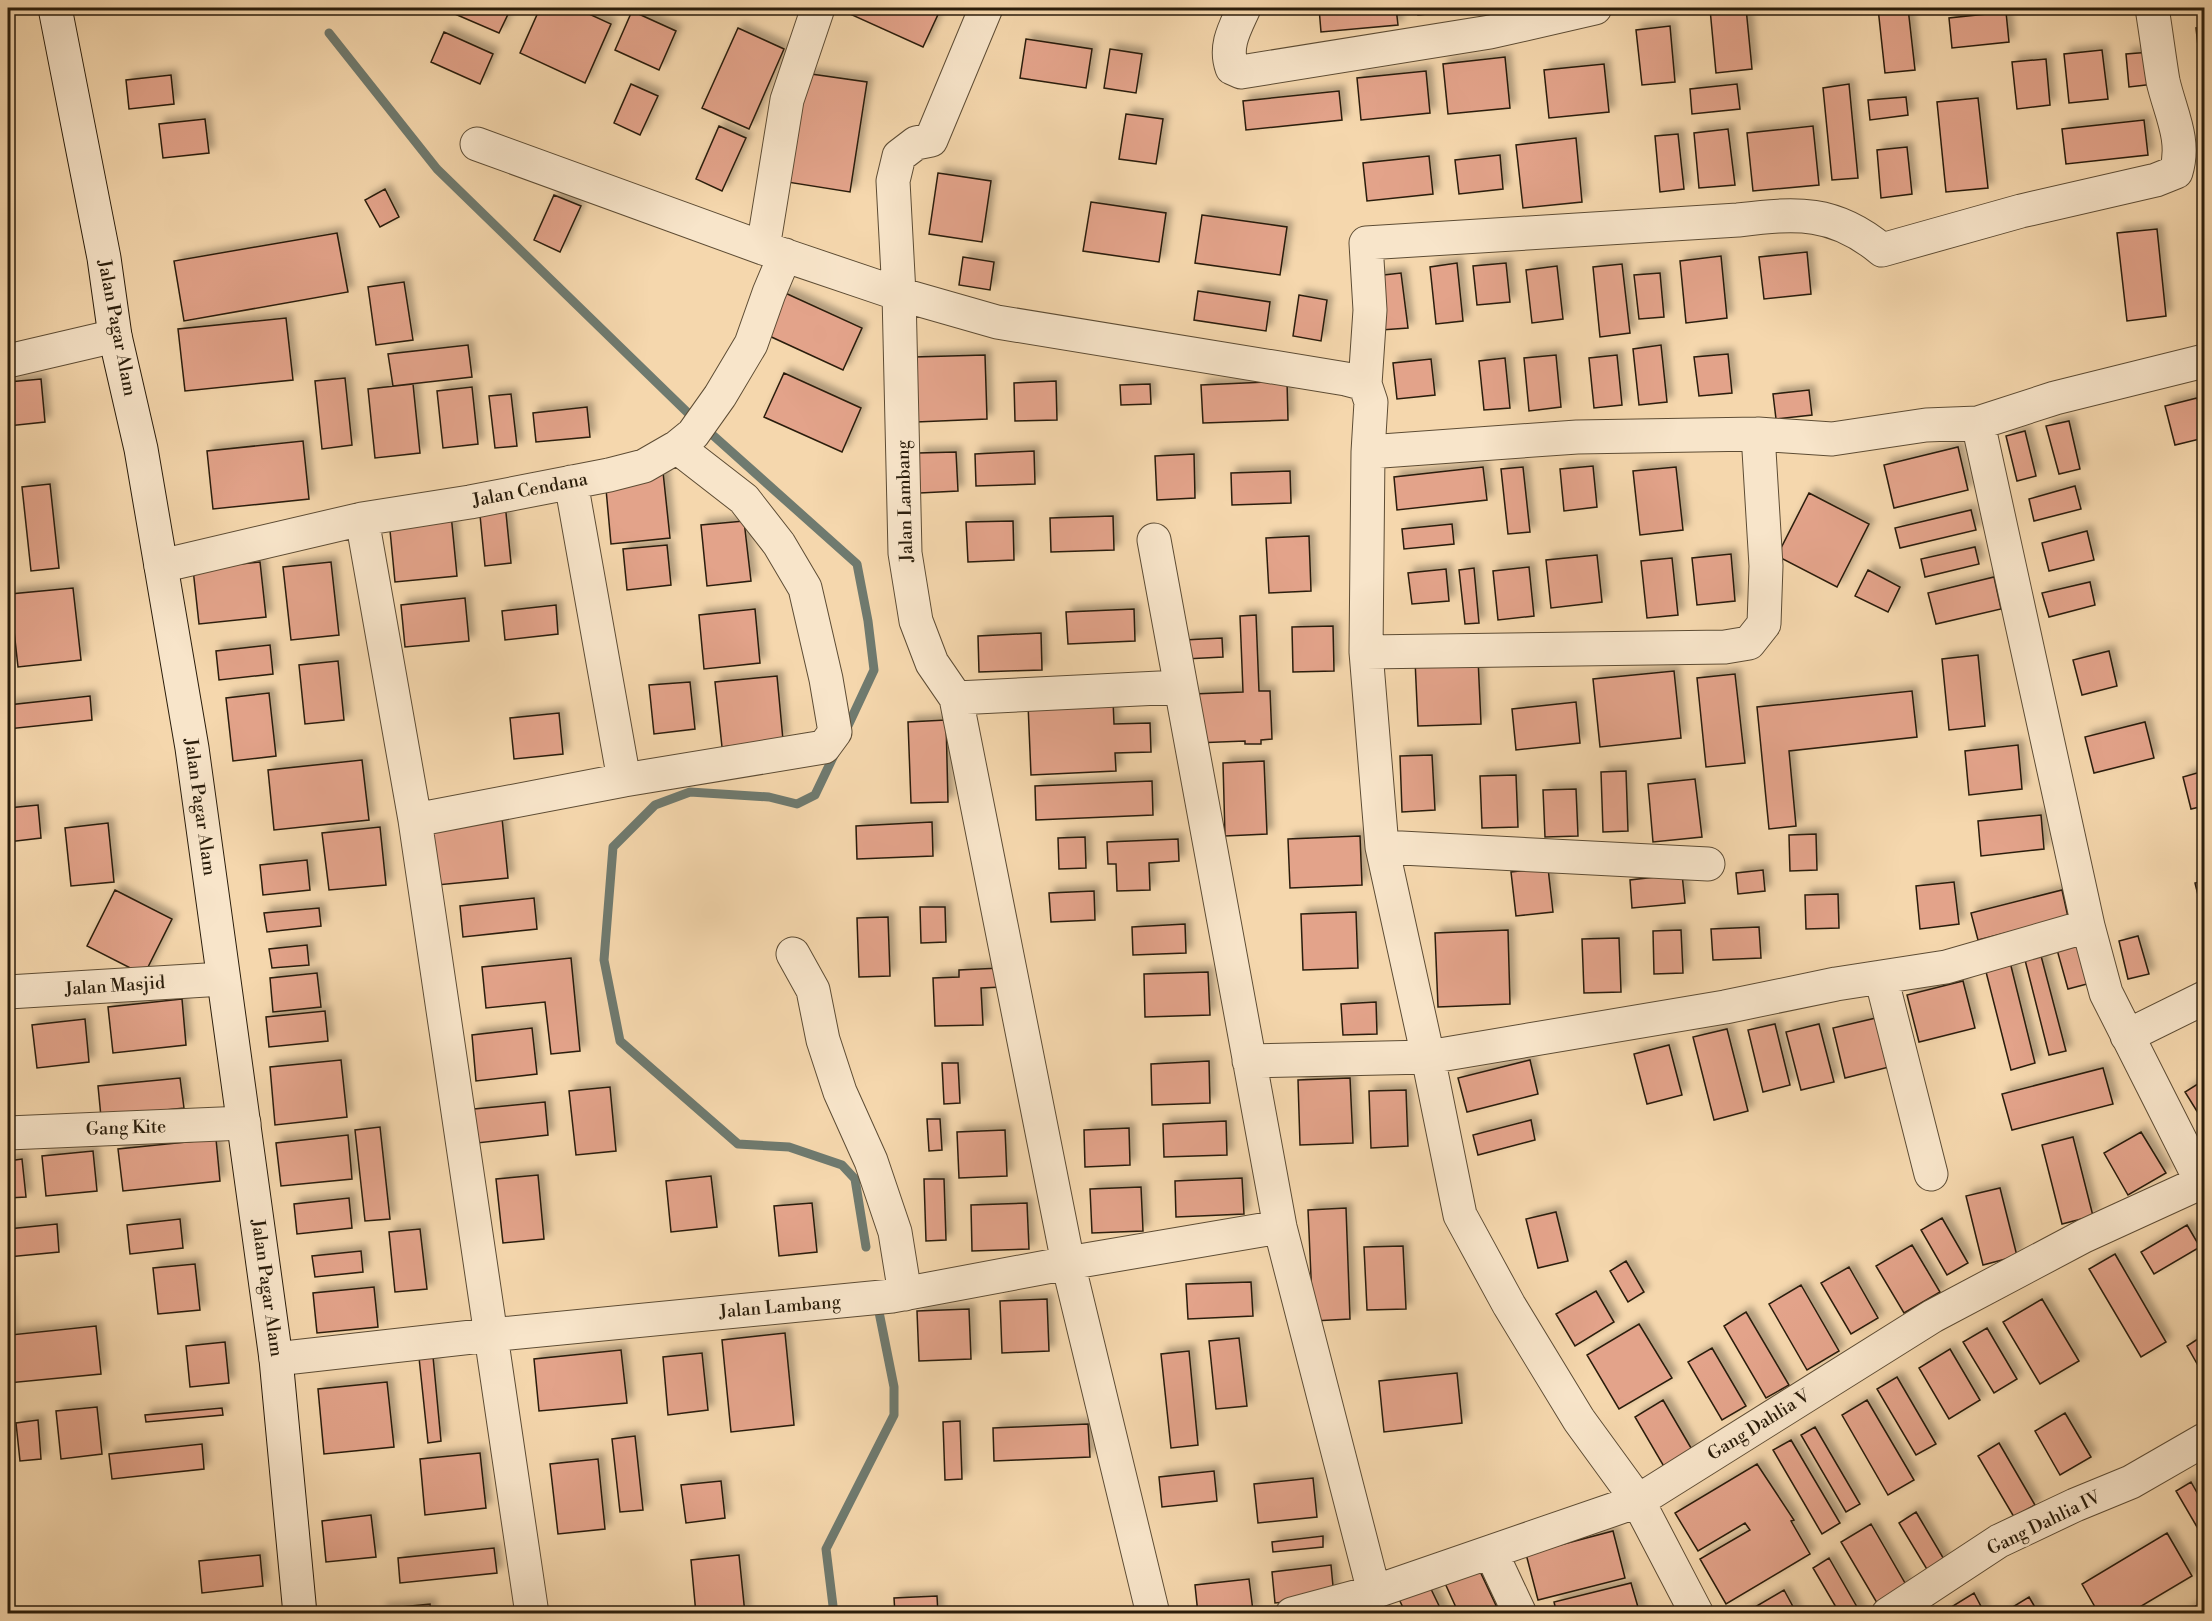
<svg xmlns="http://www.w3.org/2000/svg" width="2212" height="1621" font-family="'Libre Bodoni',serif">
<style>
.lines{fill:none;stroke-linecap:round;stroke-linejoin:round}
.stream{stroke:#6f7a6f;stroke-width:9}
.building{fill:#e3a38a;stroke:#2a1d0b;stroke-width:1.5;filter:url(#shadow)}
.street-casing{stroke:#5d4c34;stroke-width:35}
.secondary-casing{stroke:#2a1d0b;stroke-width:35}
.street{stroke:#f8e5ca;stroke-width:33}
.secondary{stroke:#f8e5ca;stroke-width:33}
.labels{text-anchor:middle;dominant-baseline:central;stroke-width:5;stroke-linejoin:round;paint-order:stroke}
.street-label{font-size:18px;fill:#2a1d0b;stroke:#f8e5ca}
</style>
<defs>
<filter id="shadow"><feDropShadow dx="5.5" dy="-5.5" stdDeviation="3" flood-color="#0004"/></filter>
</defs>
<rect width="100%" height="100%" fill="#f5d7ad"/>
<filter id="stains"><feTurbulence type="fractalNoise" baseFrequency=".00333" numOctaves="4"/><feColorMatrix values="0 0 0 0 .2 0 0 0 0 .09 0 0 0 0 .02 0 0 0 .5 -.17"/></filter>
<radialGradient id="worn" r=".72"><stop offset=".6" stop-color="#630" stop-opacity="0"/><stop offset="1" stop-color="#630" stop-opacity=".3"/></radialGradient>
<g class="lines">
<path class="stream" d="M329 33 437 169 688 413 857 564 868 621 874 670 846 730
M836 751 815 795 797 804 769 797 690 792 655 805 613 847 604 960 620 1041 738 1144 789 1147 842 1165 855 1179 866 1247
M834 1614 826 1549 894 1415V1387L877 1302"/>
</g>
<path class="building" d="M441 8H511L499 33Z
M540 8H576L611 24 585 83 520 53Z
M842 8H941L923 47 841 10Z
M1319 8H1396L1398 25 1321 32Z
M1417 8H1467V10L1418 15Z
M1726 8H1746L1752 69 1716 73 1710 9Z
M1878 8H1908L1915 70 1885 73Z
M632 11 676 31 659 70 615 50Z
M2006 12 2009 42 1952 48 1949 18Z
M1670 26 1675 82 1642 85 1636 30Z
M2204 27V100L2196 28Z
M738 28 784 49 749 129 702 108Z
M444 32 493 54 480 84 431 62Z
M1026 39 1092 49 1086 88 1020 78Z
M1110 49 1142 54 1136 93 1104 88Z
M2102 50 2108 99 2069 103 2064 54Z
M2151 52 2154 84 2129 87 2126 54Z
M1505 57 1510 108 1448 114 1443 64Z
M2046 59 2050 105 2017 109 2012 62Z
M1604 64 1609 112 1549 118 1544 70Z
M1426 71 1430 113 1361 120 1357 78Z
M804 73 867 82 850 192 787 182Z
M171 75 174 104 129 109 126 80Z
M631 84 658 96 640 135 614 123Z
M1737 84 1740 109 1692 114 1690 89Z
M1849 84 1858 178 1832 180 1823 88Z
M1339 91 1342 120 1246 130 1243 101Z
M1906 97 1908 115 1870 120 1868 100Z
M1978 98 1988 188 1946 192 1937 102Z
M1126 114 1163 119 1156 164 1119 159Z
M205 119 209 153 163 158 159 124Z
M2144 120 2148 155 2066 164 2062 129Z
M719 126 746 138 722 191 696 179Z
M1813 126 1819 185 1753 191 1747 133Z
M1728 129 1735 185 1699 188 1694 133Z
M1678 134 1684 189 1660 192 1655 136Z
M1576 138 1582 202 1523 208 1516 145Z
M1907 147 1912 194 1881 198 1877 150Z
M1500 155 1503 189 1459 194 1455 160Z
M1429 156 1433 194 1367 201 1363 163Z
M938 173 991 181 982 242 929 234Z
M385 189 399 217 380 227 365 200Z
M554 195 581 206 560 252 534 240Z
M1091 202 1166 213 1159 262 1083 251Z
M1202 215 1287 227 1280 275 1195 263Z
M2157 229 2166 316 2127 321 2117 233Z
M337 233 348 292 184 321 174 261Z
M1807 252 1811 294 1764 299 1759 257Z
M1721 256 1727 318 1686 323 1680 261Z
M963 257 994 262 990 290 959 285Z
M1457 263 1463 321 1436 324 1430 267Z
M1506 263 1510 302 1477 305 1473 266Z
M1622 264 1630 333 1600 337 1593 267Z
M1557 266 1563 319 1532 323 1526 270Z
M1401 273 1408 328 1381 330 1375 276Z
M1660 273 1664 317 1639 319 1634 275Z
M404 282 413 340 376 345 368 287Z
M1198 291 1270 302 1266 331 1194 320Z
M783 292 862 328 843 370 765 334Z
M1299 295 1327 300 1321 341 1293 336Z
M286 318 293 380 185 391 178 329Z
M468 345 472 377 393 386 388 354Z
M1661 345 1667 402 1639 405 1633 349Z
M1728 354 1732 393 1699 396 1694 357Z
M985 355 987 419 916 422 914 357Z
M1556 355 1561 407 1529 411 1524 358Z
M1617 355 1622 405 1594 408 1589 358Z
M1505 358 1510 408 1484 410 1479 361Z
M1431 359 1435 395 1397 399 1393 363Z
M784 373 861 408 842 452 764 417Z
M345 378 352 445 322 449 315 381Z
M41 379 45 422 8 426V382Z
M1056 381 1057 420 1015 421 1014 383Z
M1287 381 1288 420 1203 423 1201 385Z
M413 384 420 453 375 458 368 389Z
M1150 384 1151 404 1121 405 1120 385Z
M472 387 478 444 443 448 437 391Z
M1809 390 1812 415 1776 419 1773 394Z
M511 394 517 446 495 448 489 396Z
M2197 398 2204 426V438L2175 445 2165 406Z
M587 407 590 437 536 442 533 413Z
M2069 421 2080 469 2059 474 2046 426Z
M2025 431 2036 476 2017 481 2006 436Z
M303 441 309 499 213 509 207 451Z
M1958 447 1968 490 1894 508 1884 465Z
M1034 451 1035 484 976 486 975 454Z
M956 452 958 491 920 493 918 453Z
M1194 454 1195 498 1157 500 1155 456Z
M1593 466 1597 507 1564 511 1560 469Z
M1483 467 1487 500 1397 510 1394 477Z
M1523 467 1530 532 1508 534 1501 469Z
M1676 467 1683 530 1640 535 1633 471Z
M1290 471 1291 503 1232 505 1231 473Z
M663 472 670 538 611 544 605 478Z
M50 484 59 568 31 571 22 487Z
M2075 486 2081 509 2034 521 2029 499Z
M1809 493 1869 524 1837 587 1777 556Z
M505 503 511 563 485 566 479 505Z
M1971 510 1976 530 1900 548 1895 528Z
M451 514 457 576 395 582 389 520Z
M1113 516 1114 550 1051 552 1050 518Z
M744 521 751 581 707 586 701 525Z
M1013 521 1014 560 968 562 966 522Z
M1452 524 1454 544 1404 549 1402 529Z
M2087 531 2094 560 2049 571 2042 543Z
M1309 536 1311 591 1269 593 1266 538Z
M667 545 671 585 627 590 623 549Z
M1975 547 1979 564 1925 577 1921 559Z
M1731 554 1735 601 1697 605 1692 558Z
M1597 555 1602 602 1551 608 1546 560Z
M1672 558 1678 615 1647 618 1641 561Z
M260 562 266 617 199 624 193 569Z
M331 562 339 635 291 640 283 567Z
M1529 567 1534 616 1498 620 1493 571Z
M1474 568 1479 623 1465 624 1459 570Z
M1446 569 1449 601 1412 604 1408 573Z
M1868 570 1900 587 1888 612 1855 596Z
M1994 577 2001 609 1936 624 1928 593Z
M2090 582 2095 605 2049 617 2042 593Z
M73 588 81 660 18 667 10 594Z
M465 598 469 641 405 647 401 605Z
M556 605 558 634 505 640 502 611Z
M755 609 760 663 704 669 699 615Z
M1134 609 1135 641 1068 644 1066 612Z
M1256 615 1259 691H1270L1272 739 1261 740V744H1245V741L1195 743 1193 694 1243 692 1240 616Z
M1333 626 1334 671 1293 672 1292 627Z
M1041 633 1042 670 979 672 978 636Z
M1222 638 1223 657 1185 659 1184 640Z
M270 645 273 674 219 680 216 651Z
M2109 651 2117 686 2082 695 2073 660Z
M1978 655 1985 726 1949 730 1942 659Z
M1478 658 1481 724 1418 726 1415 660Z
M338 661 344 720 305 724 299 665Z
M1674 671 1681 738 1600 747 1593 679Z
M1735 674 1745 763 1706 767 1697 678Z
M777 676 783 740 722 747 715 682Z
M690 682 695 729 654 734 649 685Z
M1912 691 1917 737 1789 751 1796 826 1769 829 1757 707Z
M269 693 276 756 233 761 226 698Z
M90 696 92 720 8 729V705Z
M1113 700 1114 724 1150 723 1151 752 1115 753 1116 771 1031 775 1028 704Z
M1576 702 1580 743 1516 750 1512 709Z
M559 713 563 754 514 759 510 718Z
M946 720 948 802 911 803 908 722Z
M2145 722 2154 758 2094 773 2085 737Z
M2018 745 2022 789 1969 795 1965 751Z
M1432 755 1435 810 1402 812 1400 756Z
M362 760 369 820 274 830 268 770Z
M1264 761 1267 834 1225 836 1223 763Z
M1626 771 1628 831 1603 832 1601 772Z
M2204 771V806L2191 809 2183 777Z
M1516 775 1518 827 1482 828 1480 776Z
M1695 779 1702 837 1653 842 1648 784Z
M1152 781 1153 815 1036 820 1035 786Z
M1576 789 1578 836 1545 837 1543 790Z
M38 805 41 838 8 842V808Z
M2041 815 2044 849 1981 856 1978 821Z
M502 818 508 878 437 885 431 826Z
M932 822 933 856 857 859 856 826Z
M108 823 114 882 71 886 65 828Z
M380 827 386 885 329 890 322 833Z
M1816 834 1817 870 1790 871 1789 835Z
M1360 836 1362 885 1290 888 1288 839Z
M1085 837 1086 868 1059 869 1058 838Z
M1178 839 1179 861 1149 863 1150 890 1117 891 1116 864H1108L1107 842Z
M307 860 310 890 263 895 260 865Z
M1548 868 1553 912 1516 916 1511 872Z
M1763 870 1765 891 1738 894 1736 873Z
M1682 874 1685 903 1632 908 1630 880Z
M2204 881V919L2195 883Z
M1954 882 1959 924 1920 929 1916 886Z
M115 890 172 919 144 975 87 946Z
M2062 890 2068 917 1978 940 1971 913Z
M1094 891 1095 920 1051 922 1049 893Z
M1838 894 1839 928 1806 929 1805 895Z
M534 898 537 929 463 937 460 906Z
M920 907H945L946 942 921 943Z
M319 908 321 926 267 932 264 913Z
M1356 912 1358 968 1303 970 1301 914Z
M888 917 890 976 859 977 857 918Z
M1185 924 1186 953 1133 955 1132 927Z
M1759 927 1761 958 1713 960 1711 929Z
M1508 930 1510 1004 1438 1007 1435 933Z
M1681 930 1683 973 1654 974 1653 931Z
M2138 936 2149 974 2128 979 2119 941Z
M1619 938 1621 992 1584 993 1582 939Z
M2076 941 2087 984 2068 989 2056 946Z
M307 945 309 965 272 968 269 949Z
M2040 952 2066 1051 2049 1055 2024 956Z
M571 958 580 1051 551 1054 545 1002 486 1008 482 967Z
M2009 958 2035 1063 2011 1070 1984 964Z
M1001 968 1002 987 981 988 983 1025 935 1026 933 978 959 977V970Z
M1208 972 1210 1015 1145 1017 1144 974Z
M317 973 321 1007 273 1012 270 978Z
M1963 981 1975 1028 1919 1042 1907 995Z
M182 999 186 1045 113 1053 108 1007Z
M1376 1002 1377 1034 1343 1035 1341 1004Z
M325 1011 328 1041 269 1047 266 1017Z
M1876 1018 1889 1067 1845 1078 1833 1028Z
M85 1019 89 1062 37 1068 32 1025Z
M1775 1024 1790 1085 1763 1092 1748 1030Z
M1819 1024 1834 1082 1801 1090 1786 1032Z
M532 1028 537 1074 476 1081 472 1035Z
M1727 1029 1748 1111 1714 1120 1693 1037Z
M1669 1045 1682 1095 1647 1104 1634 1054Z
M341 1060 347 1117 275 1125 270 1067Z
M1530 1060 1538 1094 1467 1112 1458 1078Z
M1209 1061 1210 1103 1152 1105 1151 1064Z
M942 1063H958L960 1103 944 1104Z
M2103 1068 2113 1104 2012 1130 2002 1094Z
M180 1078 184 1108 101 1117 98 1086Z
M1350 1078 1353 1143 1300 1145 1298 1080Z
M2204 1080V1120L2203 1121 2185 1092Z
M610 1087 616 1151 576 1155 569 1091Z
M1406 1090 1408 1146 1371 1148 1369 1091Z
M545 1102 548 1135 477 1143 474 1109Z
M927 1119H940L942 1150 929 1151Z
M1531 1120 1535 1140 1478 1155 1473 1135Z
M1226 1121 1227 1155 1164 1157 1163 1124Z
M380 1127 390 1219 365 1221 355 1130Z
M1129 1128 1130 1165 1085 1167 1084 1130Z
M1005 1130 1007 1176 959 1178 957 1132Z
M2141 1132 2166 1173 2128 1195 2104 1153Z
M348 1135 352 1179 281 1186 276 1143Z
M2073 1137 2093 1216 2062 1224 2042 1145Z
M216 1139 220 1181 123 1191 118 1149Z
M93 1151 97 1191 46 1196 42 1156Z
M22 1159 26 1197 8 1198V1161Z
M538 1175 544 1239 503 1243 496 1179Z
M711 1176 717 1227 671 1232 666 1181Z
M1242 1178 1244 1214 1176 1217 1175 1181Z
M924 1179H944L946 1240 926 1241Z
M1141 1187 1143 1231 1092 1233 1090 1189Z
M2000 1188 2017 1256 1983 1265 1966 1196Z
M349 1198 352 1228 297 1234 294 1204Z
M812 1203 817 1252 779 1256 774 1206Z
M1027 1203 1029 1249 972 1251 971 1205Z
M1346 1208 1350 1319 1313 1321 1308 1210Z
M1556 1212 1568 1261 1538 1268 1526 1219Z
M1942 1218 1968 1263 1947 1275 1921 1230Z
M180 1219 183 1248 130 1254 127 1225Z
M57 1224 59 1252 8 1257V1229Z
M2187 1225 2200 1247 2154 1274 2141 1252Z
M420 1229 427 1289 395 1292 389 1232Z
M1912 1245 1940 1292 1904 1313 1876 1266Z
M1403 1246 1406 1309 1367 1310 1364 1247Z
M361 1251 363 1272 315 1277 312 1256Z
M2115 1254 2166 1342 2141 1357 2089 1269Z
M1626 1261 1644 1292 1628 1302 1610 1271Z
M195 1264 200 1310 158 1314 153 1268Z
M1849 1267 1878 1318 1851 1334 1821 1283Z
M1251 1282 1253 1316 1188 1319 1186 1284Z
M1801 1285 1839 1351 1807 1370 1769 1304Z
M374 1287 378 1327 317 1333 313 1293Z
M1596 1291 1614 1322 1575 1346 1556 1314Z
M8 1299 11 1335 96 1326 101 1374 8 1383Z
M1047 1299 1049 1351 1002 1353 1000 1301Z
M2042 1299 2079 1361 2040 1384 2003 1322Z
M969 1309 971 1359 919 1361 917 1311Z
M1746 1312 1789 1385 1766 1398 1724 1326Z
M1639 1324 1672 1378 1619 1409 1587 1355Z
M1987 1328 2017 1379 1994 1393 1963 1342Z
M785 1333 794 1425 731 1432 722 1340Z
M2204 1335V1376L2187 1346Z
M1239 1338 1247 1406 1216 1409 1209 1341Z
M225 1342 229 1383 190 1387 186 1346Z
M432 1346 441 1441 428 1443 418 1348Z
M1712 1348 1746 1406 1722 1420 1688 1362Z
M1950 1349 1980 1400 1949 1419 1919 1368Z
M621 1350 627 1403 539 1411 534 1359Z
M1189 1351 1198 1445 1171 1448 1161 1354Z
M702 1353 708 1410 668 1415 663 1357Z
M1457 1373 1462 1423 1384 1432 1379 1381Z
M1897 1377 1936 1444 1916 1455 1877 1389Z
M387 1382 394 1447 324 1454 318 1389Z
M1663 1400 1694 1453 1666 1470 1635 1417Z
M1867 1400 1914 1480 1888 1495 1842 1415Z
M97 1407 102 1454 61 1459 56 1411Z
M222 1408 223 1415 146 1422 145 1415Z
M2065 1413 2091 1457 2060 1475 2035 1431Z
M38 1420 41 1459 20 1461 16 1423Z
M960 1421 962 1479 945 1480 943 1422Z
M1088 1424 1090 1457 994 1461 993 1428Z
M1815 1427 1860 1504 1846 1512 1801 1435Z
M635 1436 643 1510 620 1512 612 1439Z
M1791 1440 1840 1523 1822 1534 1773 1450Z
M1999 1443 2035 1505 2014 1517 1978 1456Z
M202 1444 204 1469 112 1479 109 1454Z
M480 1453 486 1508 425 1515 420 1459Z
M598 1459 605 1529 558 1534 550 1464Z
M1757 1464 1794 1520 1791 1521 1810 1554 1726 1604 1700 1559 1750 1530 1745 1523 1698 1551 1675 1513Z
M1214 1471 1217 1501 1162 1507 1159 1477Z
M1313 1478 1317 1517 1258 1523 1254 1484Z
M721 1481 725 1518 686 1523 681 1485Z
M2191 1482 2204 1505V1539L2176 1491Z
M1916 1512 1948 1566 1931 1576 1899 1523Z
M371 1515 376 1557 326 1562 322 1521Z
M1871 1524 1909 1590 1880 1608 1841 1542Z
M1613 1531 1625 1578 1538 1600 1526 1554Z
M2167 1533 2192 1576 2128 1614H2099L2082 1584Z
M1323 1536V1547L1273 1552 1272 1542Z
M494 1548 497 1573 400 1583 398 1558Z
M260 1555 263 1586 202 1593 199 1561Z
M739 1555 745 1614H696L691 1560Z
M1829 1558 1861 1614H1840L1813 1568Z
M1331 1565 1334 1597 1275 1603 1272 1572Z
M1477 1565 1500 1614H1459L1444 1581Z
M1249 1579 1253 1611 1198 1614 1195 1585Z
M1631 1583 1640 1614H1557L1554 1602Z
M1429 1585 1443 1614H1406L1399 1599Z
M1784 1590 1797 1614H1743Z
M1974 1593 1985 1614H1950L1948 1609Z
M937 1596 938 1614H895L894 1598Z
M2029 1597 2039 1614H2007L2006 1611Z
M2204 1601V1614H2184Z
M430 1604 431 1614H382L381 1609Z"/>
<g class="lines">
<defs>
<path id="street" d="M986 8 931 140 916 143 899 156 893 181 899 294 905 553 916 621 932 663 956 698 1068 1263 1153 1614
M1244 8C1235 28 1224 46 1232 68L1241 72 1490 32 1595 8
M477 144 763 248 899 294 997 322 1346 379 1365 384
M763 248 787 100 818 8
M8 361 115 336
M1978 423 2088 926 2106 993 2204 1187
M1368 452 1577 437 1758 434 1832 439 1926 425 1978 423 2055 398 2204 361
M362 519 415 820 532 1614
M1154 540 1280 1227 1374 1592
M161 566 362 519 470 502 609 475 644 466 677 447 693 434 720 396 751 344 769 293 785 255
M1366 652 1725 647 1749 643 1764 624 1766 566 1758 434
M956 698 1180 687
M624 780 824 747 835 732 826 679 805 588 779 544 744 499 677 447
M415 820 624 780 571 482
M1382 847 1708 864
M793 954 813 990 823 1040 840 1092 871 1161 895 1232 905 1294
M1881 977 1931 1174
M8 992 223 979
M2127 1036 2204 998
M1249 1061 1428 1057 1725 1007 1836 984 1946 967 2088 926
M8 1133 244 1123
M276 1359 490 1335 892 1296 1068 1263 1280 1227
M1491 1552 1520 1614
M1292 1614 1374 1592 1638 1501 1933 1316 2084 1236 2202 1182
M1697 1614 1638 1501 1579 1420 1509 1305 1460 1215 1428 1057 1382 847 1366 652 1368 452 1371 402 1365 384 1370 310 1366 243 1738 220C1797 213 1834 210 1882 250L2021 211 2156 180 2176 172C2186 140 2170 112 2163 81 2159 57 2156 32 2152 8
M1888 1614 1999 1541 2075 1505 2131 1482 2204 1440"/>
<path id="secondary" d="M55 8 104 258 115 336 141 449 192 748 276 1359 300 1614"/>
</defs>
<use href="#street" class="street-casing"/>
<use href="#secondary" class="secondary-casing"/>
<use href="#street" class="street"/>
<use href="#secondary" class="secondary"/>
</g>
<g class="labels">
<g class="street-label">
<text transform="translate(117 328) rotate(79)">Jalan Pagar Alam</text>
<text transform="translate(530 490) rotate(-11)">Jalan Cendana</text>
<text transform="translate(905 501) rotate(-92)">Jalan Lambang</text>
<text transform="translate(200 807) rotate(82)">Jalan Pagar Alam</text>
<text transform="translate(115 986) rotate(-4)">Jalan Masjid</text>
<text transform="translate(126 1128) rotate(-2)">Gang Kite</text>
<text transform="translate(267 1288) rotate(82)">Jalan Pagar Alam</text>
<text transform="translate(780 1307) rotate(-5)">Jalan Lambang</text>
<text transform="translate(1759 1425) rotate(-32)">Gang Dahlia V</text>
<text transform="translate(2044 1523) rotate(-26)">Gang Dahlia IV</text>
</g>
</g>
<rect width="2212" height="1621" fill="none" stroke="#f5d7ad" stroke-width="30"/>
<rect x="9" y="9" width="2194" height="1603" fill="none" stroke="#2a1d0b" stroke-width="3"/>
<rect x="15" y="15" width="2182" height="1591" fill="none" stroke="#2a1d0b" stroke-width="1.5"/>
<rect width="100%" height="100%" filter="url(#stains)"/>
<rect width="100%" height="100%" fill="url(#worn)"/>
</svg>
